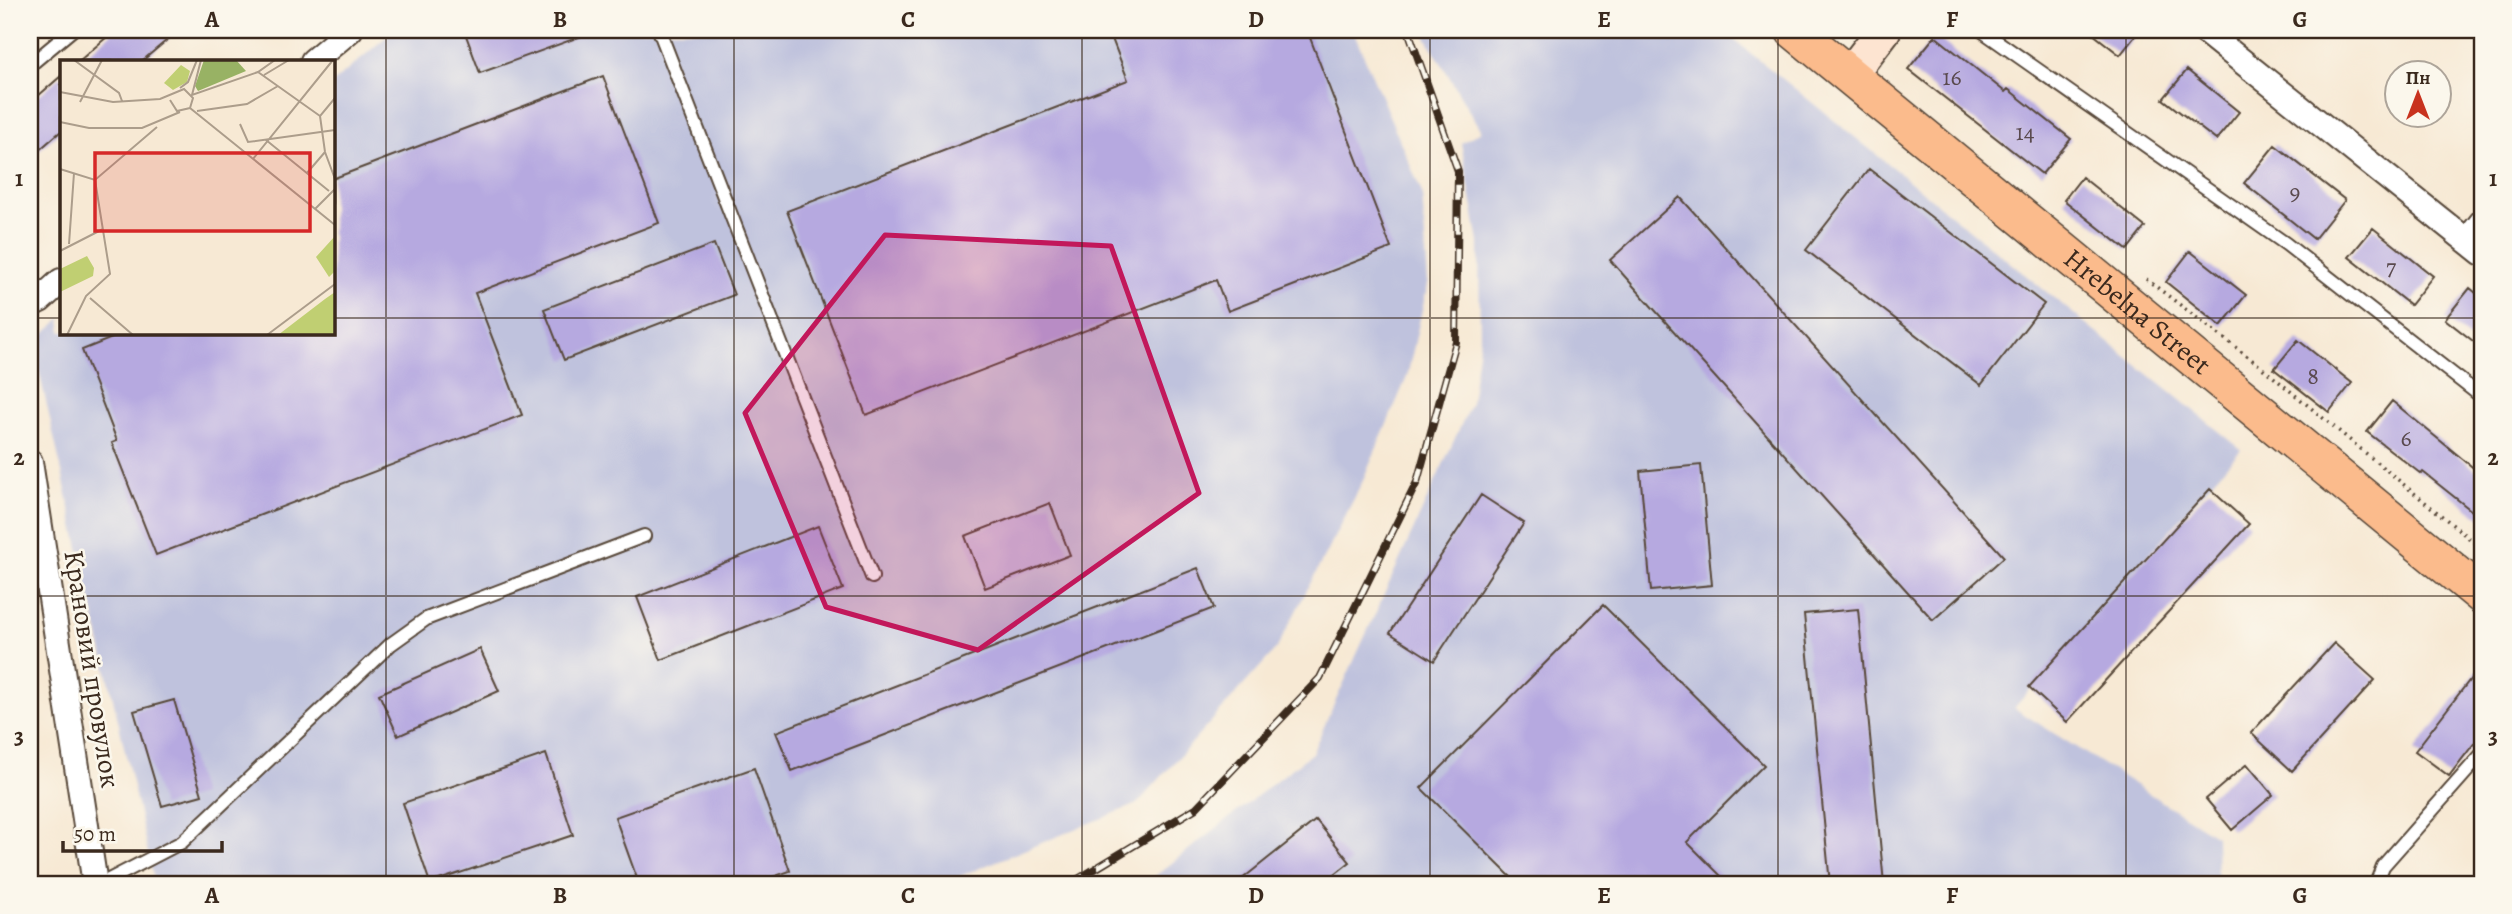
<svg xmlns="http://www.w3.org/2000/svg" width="2512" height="914" font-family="Alegreya,serif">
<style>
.industrial{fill:#bfc2dd}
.building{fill:#b6a9e0}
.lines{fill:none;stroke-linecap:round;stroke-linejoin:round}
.lane-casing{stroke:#574739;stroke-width:16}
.street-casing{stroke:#574739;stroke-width:28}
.secondary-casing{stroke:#574739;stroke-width:37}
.primary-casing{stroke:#574739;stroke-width:40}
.path{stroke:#574739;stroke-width:3.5;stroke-dasharray:2 5;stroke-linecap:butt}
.lane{stroke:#fff;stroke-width:12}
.street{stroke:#fff;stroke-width:24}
.secondary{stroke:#fde4d1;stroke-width:33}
.primary{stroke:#fbbb8c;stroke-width:37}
.rail-casing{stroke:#3b2a1e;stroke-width:8}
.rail{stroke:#fbf7ec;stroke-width:5;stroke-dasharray:16;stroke-linecap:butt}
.marked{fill:#c2185b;fill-opacity:0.2;stroke:#c2185b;stroke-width:5;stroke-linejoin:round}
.grid{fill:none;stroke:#3b2a1e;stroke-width:2;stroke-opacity:0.55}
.labels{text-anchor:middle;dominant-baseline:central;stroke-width:5;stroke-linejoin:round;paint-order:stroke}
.number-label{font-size:24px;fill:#5a4a4e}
.street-label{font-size:28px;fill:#3b2a1e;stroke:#fbf7ec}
.inset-road{fill:none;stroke:#ac9d8b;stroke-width:2}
.view{fill:#d62828;fill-opacity:0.15;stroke:#d62828;stroke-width:3.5}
.inset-edge{fill:none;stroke:#3b2a1e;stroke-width:3.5}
.neatline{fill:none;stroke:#3b2a1e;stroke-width:2.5}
.grid-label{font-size:23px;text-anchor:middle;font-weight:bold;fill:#3b2a1e}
</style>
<rect width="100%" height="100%" fill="#fbf7ec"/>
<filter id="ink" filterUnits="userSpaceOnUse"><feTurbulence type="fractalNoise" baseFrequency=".0143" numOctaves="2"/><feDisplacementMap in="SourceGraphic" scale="14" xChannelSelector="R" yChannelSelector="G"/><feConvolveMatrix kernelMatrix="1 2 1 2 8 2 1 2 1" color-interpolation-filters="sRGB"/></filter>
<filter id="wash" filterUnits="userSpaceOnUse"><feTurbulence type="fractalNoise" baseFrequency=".00686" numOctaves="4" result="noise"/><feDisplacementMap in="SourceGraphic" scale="28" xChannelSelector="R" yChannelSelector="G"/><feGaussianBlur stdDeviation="1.57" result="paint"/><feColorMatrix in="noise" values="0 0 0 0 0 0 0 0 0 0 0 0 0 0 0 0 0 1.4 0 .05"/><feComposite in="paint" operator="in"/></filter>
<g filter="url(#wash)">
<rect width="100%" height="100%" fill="#f7e9d4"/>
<path class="industrial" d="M394 30H1353L1422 193 1428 283 1407 377 1360 487 1277 648 1137 804 948 881 933 884H155L33 344 61 319V332H332L333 83Z
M1422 30H1722L2241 449 2014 708 2216 836 2217 884H1145L1312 753 1471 403 1480 338 1479 242 1461 143 1481 131Z"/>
<g id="blocks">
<path class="building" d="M115 30H179L142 61H79Z
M464 30H592L593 32 480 73Z
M1127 30H1307L1391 248 1228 311 1216 280 866 415 787 211 1128 80 1111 36Z
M2088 30H2140L2120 55Z
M1935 36 2005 92 2008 89 2071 139 2042 174 1908 69Z
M2187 70 2239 112 2216 140 2163 99Z
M61 76V131L30 158V103Z
M603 76 659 223 475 293 522 415 156 555 112 443 117 441 82 350 112 338 107 332H332V179Z
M2275 145 2345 200 2314 239 2244 183Z
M1869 169 2044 304 1981 385 1806 250Z
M2082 177 2145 227 2127 250 2064 200Z
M1680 197 2004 557 1933 620 1610 260Z
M2373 228 2433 276 2410 305 2349 257Z
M714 244 734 295 564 360 544 309Z
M2190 251 2246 295 2221 326 2166 282Z
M2470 288 2482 298V348L2445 319Z
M2298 340 2352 383 2329 412 2274 369Z
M2392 401 2482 475V519L2423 472 2421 474 2367 432Z
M1701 465 1712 585 1651 591 1640 471Z
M2210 489 2249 524 2067 722 2029 687Z
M1481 495 1524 523 1434 661 1390 633Z
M1050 503 1070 555 985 588 965 536Z
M818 526 843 589 661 660 637 597Z
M1198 568 1214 608 792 771 776 732Z
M1603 605 1764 765 1687 842 1729 884H1518L1421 788Z
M1858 609 1884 884H1830L1804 614Z
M2334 643 2375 680 2292 771 2251 733Z
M480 649 499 691 398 736 379 694Z
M2482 664V733L2449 776 2415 751Z
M174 700 202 795 162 806 134 711Z
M546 754 573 835 430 883 403 803Z
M2247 764 2273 795 2232 830 2206 799Z
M754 768 790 871 753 884H639L615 817Z
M1316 820 1350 862 1322 884H1236Z"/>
</g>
</g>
<g filter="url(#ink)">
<use href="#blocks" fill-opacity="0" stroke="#574739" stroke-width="2"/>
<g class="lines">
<defs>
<path id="lane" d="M659 30 872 577
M1981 30 2286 244 2482 397
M30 65 72 30
M101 884 182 842 391 644 426 619 644 536
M2376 884 2383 866 2482 754"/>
<path id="street" d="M2203 30 2482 253
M313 61 350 30
M2467 241 2482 222
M30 305 40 300 61 281
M30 462 95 884"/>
<path id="secondary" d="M1848 73 1861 60 1884 30"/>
<g id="primary">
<path id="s1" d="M1794 30 2482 595"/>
</g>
</defs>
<use href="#lane" class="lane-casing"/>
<use href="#street" class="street-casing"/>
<use href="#secondary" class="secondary-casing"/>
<use href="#primary" class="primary-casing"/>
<path class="path" d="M2146 279 2260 366 2482 549"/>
<use href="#lane" class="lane"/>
<use href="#street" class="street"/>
<use href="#secondary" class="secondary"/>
<use href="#primary" class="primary"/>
<defs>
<path id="rail" d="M1070 884 1196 808 1320 678 1417 482 1456 342 1458 171 1408 30"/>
</defs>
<use href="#rail" class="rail-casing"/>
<use href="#rail" class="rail"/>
</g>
</g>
<path class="marked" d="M885 235 1111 246 1199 493 978 650 826 607 745 413Z"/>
<path class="grid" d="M386 30V884M734 30V884M1082 30V884M1430 30V884M1778 30V884M2126 30V884M30 318H61M332 318H2482M30 596H2482"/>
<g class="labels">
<g class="number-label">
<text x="1952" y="77">16</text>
<text x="2025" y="132">14</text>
<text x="2295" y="192">9</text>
<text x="2391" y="267">7</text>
<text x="2313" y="376">8</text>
<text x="2406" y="438">6</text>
</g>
<g class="street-label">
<text stroke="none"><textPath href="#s1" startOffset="444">Hrebelna Street</textPath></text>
<text transform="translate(92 669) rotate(81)">Крановий провулок</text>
</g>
</g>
<g transform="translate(60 60)">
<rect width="275" height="275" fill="#f7e9d4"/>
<path d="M121 5 130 11 127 22 113 30 104 23ZM275 176V211L269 217 256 197ZM27 196 34 208 33 216 0 232V209ZM275 232V275H218L265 239Z" fill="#c0cf72"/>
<path d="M144 0H176L186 11 138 31 135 26Z" fill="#98b264"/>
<path class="inset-road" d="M14 0 59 33 62 41M141 0 132 35 198 12 215 0M198 12 260 56M204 15 229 0M120 28 128 22 137 0M0 32 53 42 100 39 124 29 133 38 130 48M275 38 260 56 265 92 275 119M110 40 117 51 130 48M20 42 42 0M130 48 275 165M137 51 187 44 218 26M0 62 29 68H82L120 52M180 64 188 82 275 70M206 80 269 131M193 99 273 0M0 109 35 120 97 67M247 113 265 92M255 149 275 129M9 184 14 113M0 191 43 169M30 238 73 275M7 275 26 236 50 214 35 120M207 275 275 224"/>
<path class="view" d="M35 93H250V171H35Z"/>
<rect width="275" height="275" class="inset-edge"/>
</g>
<rect width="2512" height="914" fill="none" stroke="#fbf7ec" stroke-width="77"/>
<g transform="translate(2418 94)"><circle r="33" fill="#fbf7ec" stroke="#aea59a" stroke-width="2"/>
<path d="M0-5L12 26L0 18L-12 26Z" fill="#c8321e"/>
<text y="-10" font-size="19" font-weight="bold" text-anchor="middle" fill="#3b2a1e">Пн</text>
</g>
<path d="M63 841v10h159v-10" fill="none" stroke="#3b2a1e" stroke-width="3.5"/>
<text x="74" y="841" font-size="21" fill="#3b2a1e" stroke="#fbf7ec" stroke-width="5" paint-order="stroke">50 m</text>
<rect x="38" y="38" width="2436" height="838" class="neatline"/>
<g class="grid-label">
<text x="212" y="27">A</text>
<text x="560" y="27">B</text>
<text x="908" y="27">C</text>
<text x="1256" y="27">D</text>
<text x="1604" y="27">E</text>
<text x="1952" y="27">F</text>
<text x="2300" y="27">G</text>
<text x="19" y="186">1</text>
<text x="2493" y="186">1</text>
<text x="19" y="465">2</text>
<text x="2493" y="465">2</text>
<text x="19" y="744">3</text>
<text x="2493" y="744">3</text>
<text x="212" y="903">A</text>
<text x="560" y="903">B</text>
<text x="908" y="903">C</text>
<text x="1256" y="903">D</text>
<text x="1604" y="903">E</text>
<text x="1952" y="903">F</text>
<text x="2300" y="903">G</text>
</g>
</svg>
